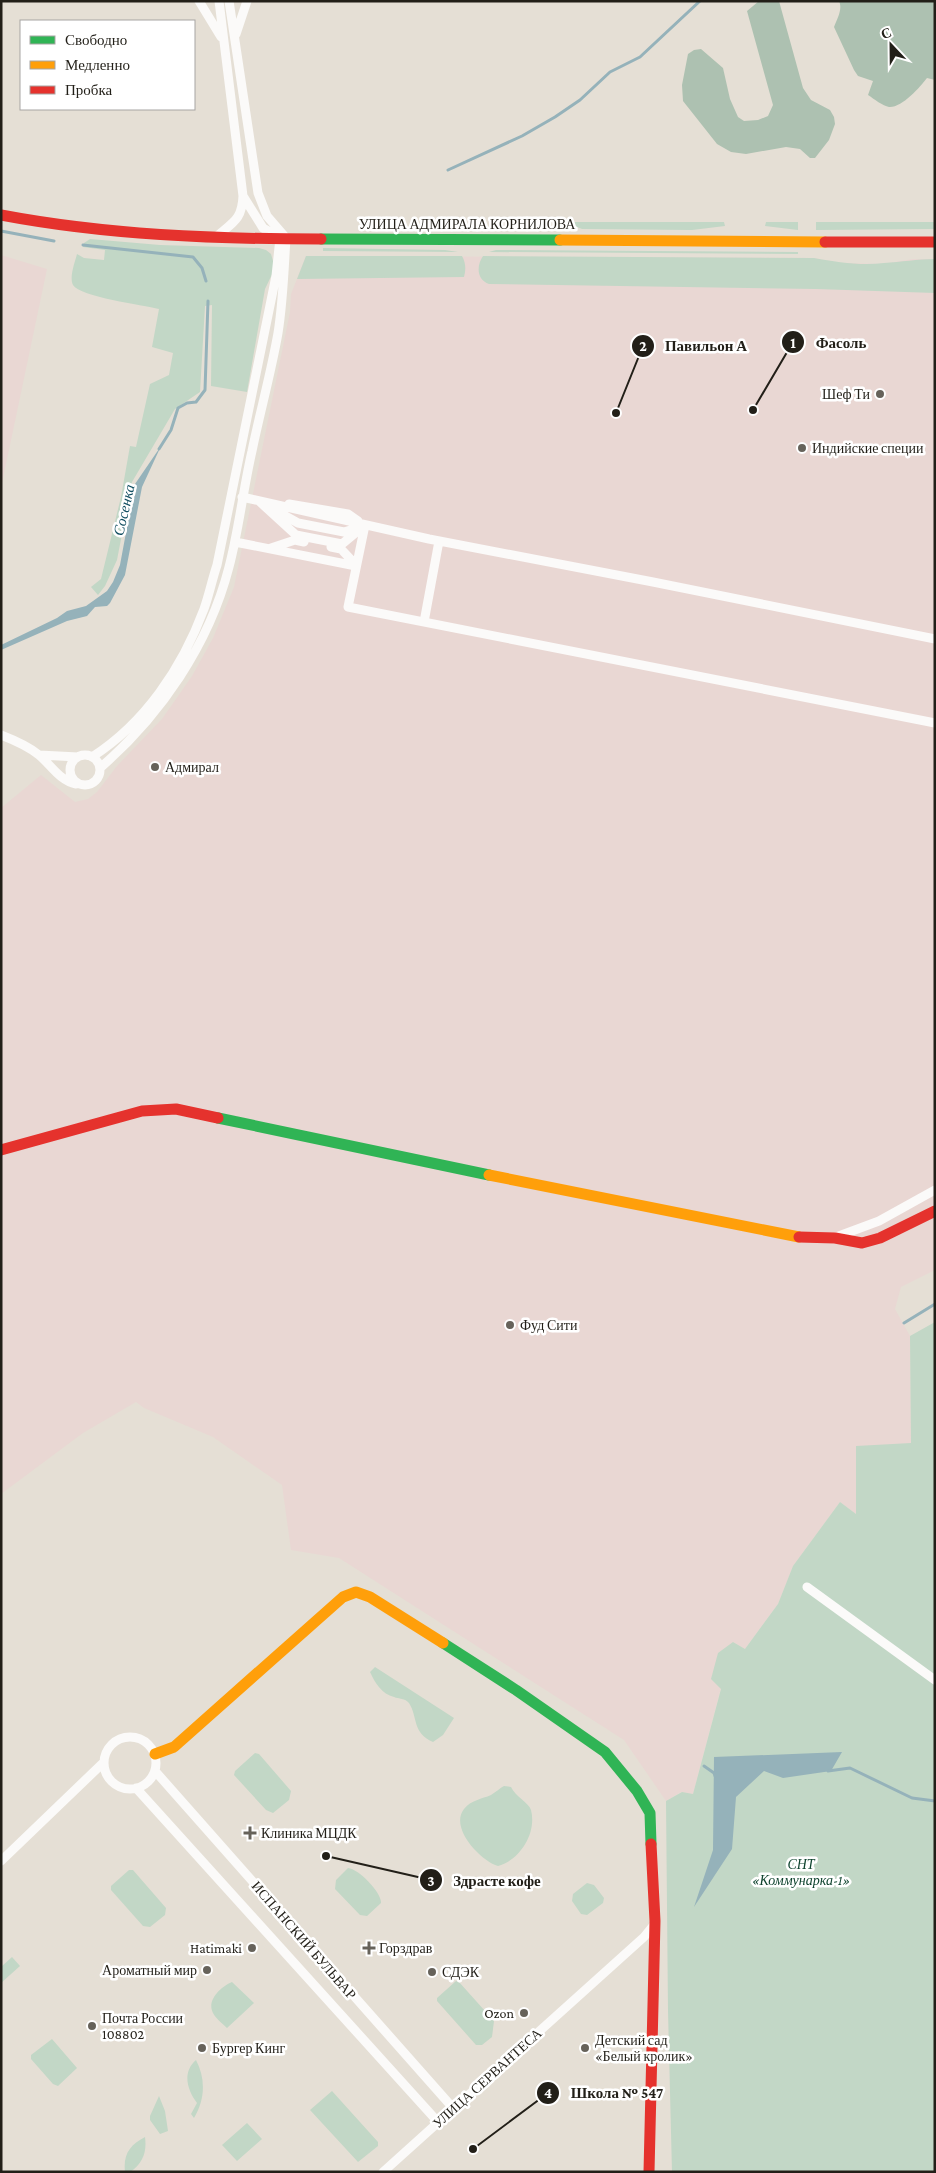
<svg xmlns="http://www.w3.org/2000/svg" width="936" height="2173" font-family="'Crimson Pro',serif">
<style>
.commercial{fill:#e9d7d3}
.green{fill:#c2d7c6}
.forest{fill:#adc1b1}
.water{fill:#95b2ba}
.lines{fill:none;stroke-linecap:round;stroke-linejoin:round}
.stream{stroke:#95b2ba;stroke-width:3}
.street{stroke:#fbfaf9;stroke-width:9}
.fast{stroke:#30b455;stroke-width:11}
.slow{stroke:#ff9f0a;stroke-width:11}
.jam{stroke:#e5322d;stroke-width:11}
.poi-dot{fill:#66625a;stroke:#fff;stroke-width:2}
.labels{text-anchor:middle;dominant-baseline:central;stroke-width:5;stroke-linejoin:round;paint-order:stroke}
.street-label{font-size:14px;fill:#221f18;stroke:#fff}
.poi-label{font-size:14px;fill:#221f18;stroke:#fff;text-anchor:start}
.park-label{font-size:14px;font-style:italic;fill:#0f442f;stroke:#fff}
.water-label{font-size:15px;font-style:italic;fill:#114e61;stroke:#fff}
.leader{fill:none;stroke:#221f18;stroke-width:2}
.callout-dot{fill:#221f18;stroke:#fff;stroke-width:2}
.mark-label{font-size:15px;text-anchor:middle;font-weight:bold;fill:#fff}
.callout-label{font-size:15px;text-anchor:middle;font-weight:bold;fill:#221f18;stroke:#fff;stroke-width:5;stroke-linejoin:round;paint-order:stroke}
</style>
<rect width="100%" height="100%" fill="#e5dfd5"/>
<path class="commercial" d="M1 255 47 269 1 488Z
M306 256 814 258 839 263 883 264 913 259H935V1270L901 1287 895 1309 910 1336 911 1443 856 1514 840 1502 793 1566 778 1604 745 1649 733 1642 693 1794 681 1792 666 1801 624 1740 339 1558 291 1550 282 1485 213 1437 144 1408 136 1402 83 1433 1 1494V808L41 775 75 802 88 799 97 792 117 766 162 719 192 676 213 638 234 587 290 312 291 294Z"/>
<path class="green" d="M571 222H724L725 226 692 230 582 229 572 225Z
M766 222H798V230L765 226Z
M816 222H935V229L816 230Z
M90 239 160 245 259 248 266 250 271 254 275 268 265 289 247 392 211 386 212 305 205 306 200 392 175 409 132 482 117 560 105 586 98 595 91 587 101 579 121 497 130 446 136 447 150 384 169 375 173 353 152 347 159 309C143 305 80 297 73 285 69 277 75 262 77 254L84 258 104 260 105 250 83 247 84 243Z
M323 248 445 250 458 252 323 251Z
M496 250 798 252V254L489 252Z
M306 256H462C466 263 466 270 464 277L297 279Z
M483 256 814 258C837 262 861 266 884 263 901 262 917 259 935 259V293L816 289 489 284C477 280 476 266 483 256Z
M935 1322V2172H672L668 2011 666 1801 682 1792 693 1794 721 1689 711 1679 718 1653 733 1642 745 1649 778 1604 793 1566 840 1502 856 1514V1446L911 1443 910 1336Z
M375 1667 454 1718 443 1735 433 1742C412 1733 418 1717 409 1703 405 1698 399 1699 394 1697 382 1694 375 1683 370 1672Z
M255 1753 259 1754 291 1791 289 1800 273 1813 266 1810 234 1775 235 1771Z
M504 1786 511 1787C515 1796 529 1803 531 1810 537 1833 520 1860 498 1866 481 1861 449 1828 464 1809 471 1800 482 1799 491 1795 496 1792 500 1788 504 1786Z
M348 1868C359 1869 382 1893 381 1903L367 1916 360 1915 335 1889 336 1880Z
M129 1870H133L166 1908 165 1915 150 1927 143 1926 111 1890V1886Z
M587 1883 594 1885 604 1898 603 1903 587 1915 581 1914 572 1901 573 1894Z
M12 1957 20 1966 1 1983V1967Z
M456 1981 459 1982 494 2021 492 2037 482 2045H476L437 2001V1998Z
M232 1982 254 2003 227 2028C223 2024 216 2019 213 2013 206 2000 222 1986 232 1982Z
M52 2039 77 2068 58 2086 53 2084 31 2059V2055Z
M196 2060C206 2079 205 2100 194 2118L191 2114 197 2103C187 2090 182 2072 196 2060Z
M332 2091 378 2142V2146L358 2162 310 2110Z
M159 2096 165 2111 168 2131 160 2134 150 2120V2116Z
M247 2123 262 2139 237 2161 222 2145Z
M145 2137C147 2152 143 2163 130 2172H125C123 2154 130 2145 145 2137Z"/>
<path class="forest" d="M759 1H779L803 88 811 100 830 110 834 117 835 124 829 140 815 158H810L800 149 786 147 746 154 731 152 717 144 683 101 682 85 688 54 694 50 701 49 723 68 730 99 738 117 744 121 758 120 768 116 773 105 747 11Z
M839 1H935V80L927 78C920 87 902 108 889 107 883 106 874 99 868 95L873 81 858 76 854 70 834 27C837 19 843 9 839 1Z"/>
<path class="water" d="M161 446 142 487 125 575 110 603 107 606 95 607 87 616 67 621 1 650V645L57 618 67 611 86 606 107 591 113 582 120 565 135 484Z
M842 1752 831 1771 783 1778 764 1771 736 1797 732 1849 694 1907 713 1850 714 1757Z"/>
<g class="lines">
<path class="stream" d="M448 170 522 136 555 117 580 100 610 72 640 57 700 1
M1 231 54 241
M83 245 193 257 202 268 206 281
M159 449 171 430 178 408 187 403 196 402 205 390 208 301
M904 1323 935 1304
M704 1766 714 1773 715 1776
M828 1771 850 1768 912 1798 935 1801"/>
<path class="street" d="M199 1 221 37
M236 34 247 1
M216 237C233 222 242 220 243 196L219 1
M242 497 429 539 653 582 935 639
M260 502 296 535 342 544 365 525
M289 504 348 514 358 521
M273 509 298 523 344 532 360 527
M365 525 348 607 935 723
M235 542 356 566
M331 547 341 549 356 565
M271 548 295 540 304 542
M424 622 439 541
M1 735C14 740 28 746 39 755 51 765 60 781 76 784
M70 770a15 15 0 1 1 30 0a15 15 0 1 1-30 0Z
M39 755 78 757
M92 757C145 723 182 668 204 609 209 595 212 580 217 565L276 276 280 238 263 228 243 196
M100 768C160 716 209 645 229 567 239 529 243 490 252 451 260 412 271 373 278 333 283 302 284 270 286 238L267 216 258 193 229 1
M836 1237 879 1221 935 1190
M807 1587 935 1680
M104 1763a26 26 0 1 1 52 0a26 26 0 1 1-52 0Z
M155 1771 453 2108
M136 1788 438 2122
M1 1861 104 1762
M383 2172 644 1937 653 1926"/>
<path class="fast" d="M321 239 560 240
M218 1118 489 1175
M443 1643 516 1690 605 1752 637 1791 650 1813 651 1844"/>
<path class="slow" d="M560 240 825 242
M489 1175 799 1237
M155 1754 174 1747 343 1597 356 1592 370 1597 443 1643"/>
<path class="jam" d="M1 215C107 235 214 239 321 239
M825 242H935
M1 1150 142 1111 176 1109 218 1118
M799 1237 835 1238 862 1243 880 1238 935 1211
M649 2172 655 1921 651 1844"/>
</g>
<g class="poi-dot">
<circle cx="880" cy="394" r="5"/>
<circle cx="802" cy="448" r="5"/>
<circle cx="155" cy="767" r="5"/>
<circle cx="510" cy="1325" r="5"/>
<path d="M247.5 1825.5h5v5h5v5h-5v5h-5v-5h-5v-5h5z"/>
<circle cx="252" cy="1948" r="5"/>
<path d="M366.5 1940.5h5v5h5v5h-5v5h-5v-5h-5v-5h5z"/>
<circle cx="207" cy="1970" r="5"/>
<circle cx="432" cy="1972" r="5"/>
<circle cx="524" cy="2013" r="5"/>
<circle cx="92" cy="2026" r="5"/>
<circle cx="202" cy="2048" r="5"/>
<circle cx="585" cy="2048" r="5"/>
</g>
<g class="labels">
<g class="street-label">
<text x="467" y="224">УЛИЦА АДМИРАЛА КОРНИЛОВА</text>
<text transform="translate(304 1940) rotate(49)">ИСПАНСКИЙ БУЛЬВАР</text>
<text transform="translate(487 2078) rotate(-42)">УЛИЦА СЕРВАНТЕСА</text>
</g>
<g class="poi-label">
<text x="870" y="394" text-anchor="end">Шеф Ти</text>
<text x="812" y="448">Индийские специи</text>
<text x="165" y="767">Адмирал</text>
<text x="520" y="1325">Фуд Сити</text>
<text x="261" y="1833">Клиника МЦДК</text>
<text x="242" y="1948" text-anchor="end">Hatimaki</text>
<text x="379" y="1948">Горздрав</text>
<text x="197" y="1970" text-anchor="end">Ароматный мир</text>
<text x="442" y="1972">СДЭК</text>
<text x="514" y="2013" text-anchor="end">Ozon</text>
<text x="102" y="2018">Почта России<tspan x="102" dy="16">108802</tspan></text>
<text x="595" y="2040">Детский сад<tspan x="595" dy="16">«Белый кролик»</tspan></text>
<text x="212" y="2048">Бургер Кинг</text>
</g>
<g class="park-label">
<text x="801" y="1864">СНТ<tspan x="801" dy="16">«Коммунарка-1»</tspan></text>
</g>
<g class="water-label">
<text transform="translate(124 510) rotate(-77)">Сосенка</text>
</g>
</g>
<path class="leader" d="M753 410L793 342M616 413L643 346M326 1856L431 1880M473 2149L548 2093"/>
<g class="callout-dot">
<circle cx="753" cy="410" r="5"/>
<circle cx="616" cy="413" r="5"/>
<circle cx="326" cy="1856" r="5"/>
<circle cx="473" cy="2149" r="5"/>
<circle cx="793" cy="342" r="12"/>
<circle cx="643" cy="346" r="12"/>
<circle cx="431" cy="1880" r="12"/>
<circle cx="548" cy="2093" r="12"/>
</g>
<g class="mark-label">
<text x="793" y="348">1</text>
<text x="643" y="351">2</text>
<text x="431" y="1886">3</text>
<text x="548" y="2098">4</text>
</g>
<g class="callout-label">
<text x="841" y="348">Фасоль</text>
<text x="706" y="351">Павильон А</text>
<text x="497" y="1886">Здрасте кофе</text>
<text x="617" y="2098">Школа № 547</text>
</g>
<rect width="936" height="2173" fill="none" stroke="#221f18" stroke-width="5"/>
<rect x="20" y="20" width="175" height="90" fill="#ffffff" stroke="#a7a5a3"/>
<rect x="30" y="36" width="25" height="8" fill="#30b455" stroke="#a7a5a3"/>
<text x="65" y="45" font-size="15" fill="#221f18">Свободно</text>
<rect x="30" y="61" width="25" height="8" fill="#ff9f0a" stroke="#a7a5a3"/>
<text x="65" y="70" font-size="15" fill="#221f18">Медленно</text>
<rect x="30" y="86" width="25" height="8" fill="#e5322d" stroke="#a7a5a3"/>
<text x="65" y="95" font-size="15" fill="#221f18">Пробка</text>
<g transform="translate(891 45) rotate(338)" stroke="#ffffff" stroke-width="4" paint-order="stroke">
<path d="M0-4L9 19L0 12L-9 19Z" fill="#221f18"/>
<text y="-8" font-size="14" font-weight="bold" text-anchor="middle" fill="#221f18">С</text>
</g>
</svg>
